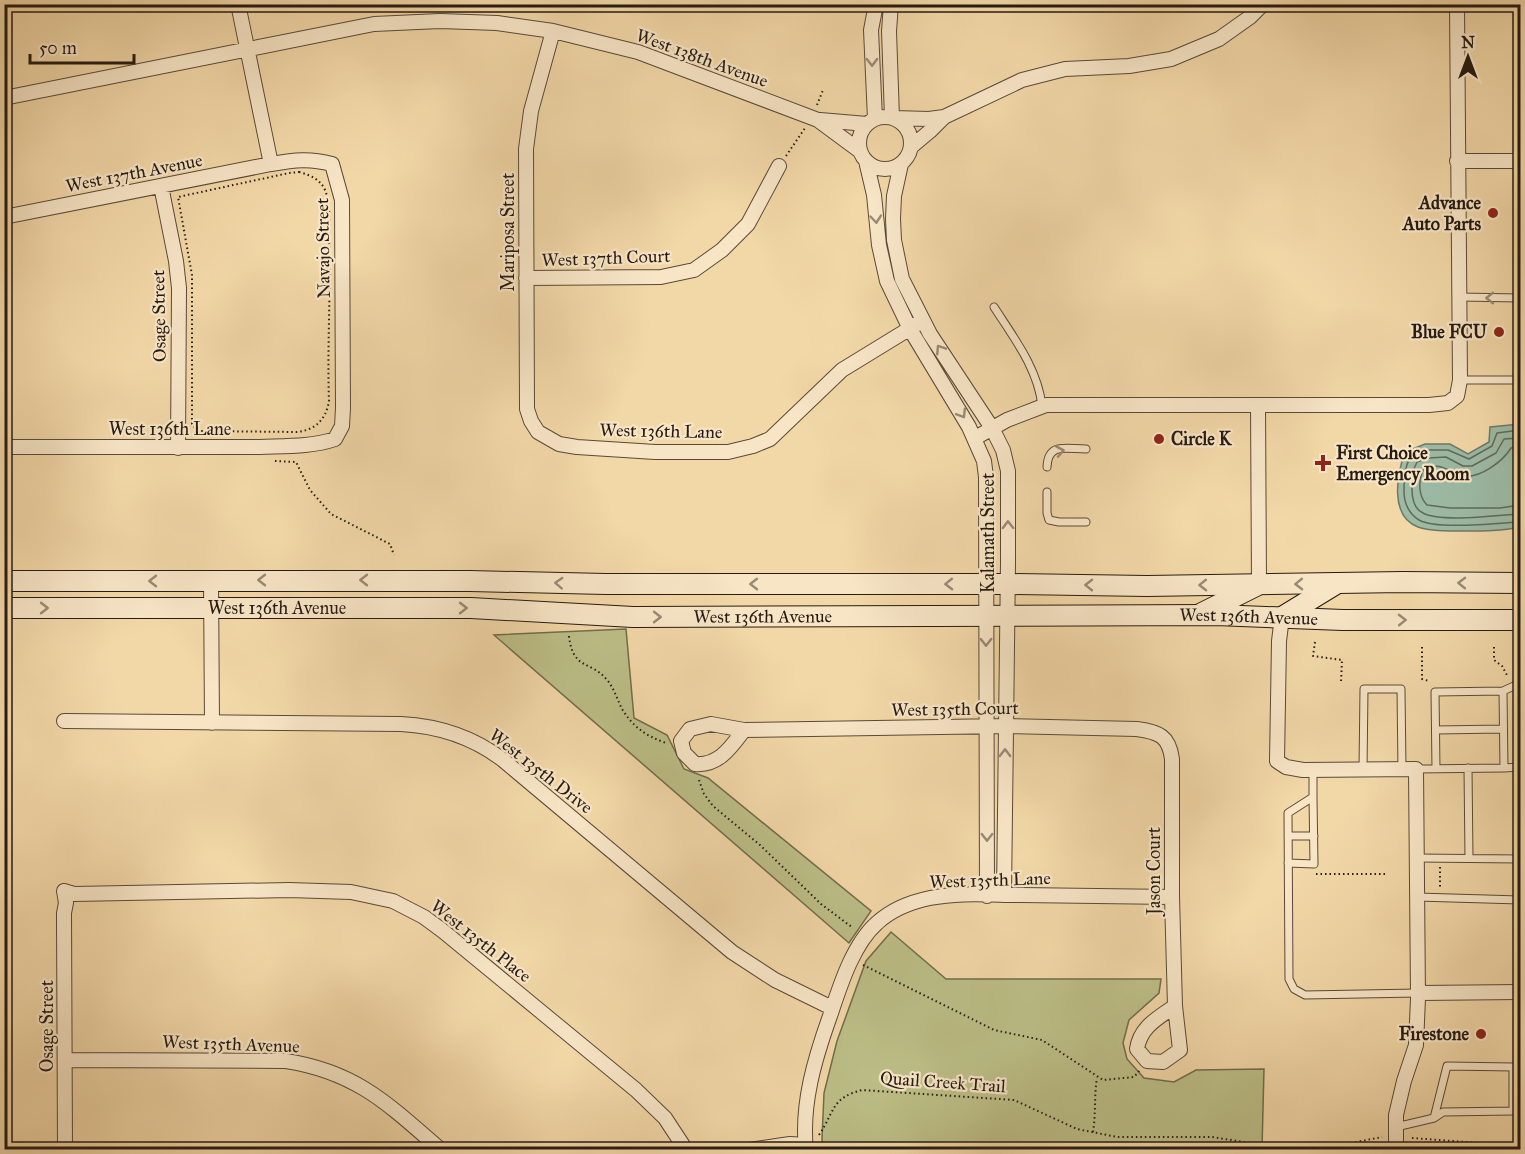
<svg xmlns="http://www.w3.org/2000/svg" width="1525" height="1154" font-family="'IM FELL Great Primer',serif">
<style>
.green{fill:#bcbe87;stroke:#716c4d;stroke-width:1.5}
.water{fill:#9cbaa4;stroke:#6d7a6a;stroke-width:1.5}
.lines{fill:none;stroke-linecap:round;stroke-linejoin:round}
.shore{stroke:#616a5c;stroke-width:1.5}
.lane-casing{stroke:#594a38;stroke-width:9}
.street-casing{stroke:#594a38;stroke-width:16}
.secondary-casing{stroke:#261b13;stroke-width:22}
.path{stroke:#261b13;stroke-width:2;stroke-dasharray:1.5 3;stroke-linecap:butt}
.lane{stroke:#f7e5c6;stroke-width:7}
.street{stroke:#f7e5c6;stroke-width:14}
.secondary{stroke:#f7e5c6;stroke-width:20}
.oneway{stroke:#998a75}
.poi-dot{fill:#8f2418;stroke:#f7e5c6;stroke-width:2}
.labels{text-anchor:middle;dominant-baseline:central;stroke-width:4.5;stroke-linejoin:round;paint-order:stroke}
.street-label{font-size:18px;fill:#261b13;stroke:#f7e5c6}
.poi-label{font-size:18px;font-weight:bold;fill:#261b13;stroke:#f7e5c6;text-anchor:end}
</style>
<rect width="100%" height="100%" fill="#f2d7a7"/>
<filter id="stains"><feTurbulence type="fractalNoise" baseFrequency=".00333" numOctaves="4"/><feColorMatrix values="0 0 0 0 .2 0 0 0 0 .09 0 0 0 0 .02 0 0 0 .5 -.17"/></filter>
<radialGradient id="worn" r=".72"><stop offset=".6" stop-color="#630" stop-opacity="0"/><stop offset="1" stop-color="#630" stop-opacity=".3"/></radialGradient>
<path class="green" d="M626 629 634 718 667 735 684 769 708 778 871 911 849 943 494 635Z
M891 932 946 979H1161L1159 993 1129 1020 1123 1043 1127 1059 1144 1078 1174 1082 1196 1070 1264 1069 1262 1149H823L822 1139 824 1093 837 1041 866 961Z"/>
<path class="water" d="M1520 424V527C1502 531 1484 531 1465 531 1451 531 1432 532 1418 527 1389 516 1397 474 1405 452L1425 444H1450L1468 454 1489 442 1490 427Z"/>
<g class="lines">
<path class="shore" d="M1520 430 1497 433 1492 446 1469 459 1448 450H1426L1411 456C1404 468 1404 479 1404 492 1404 503 1409 514 1419 520 1436 530 1499 523 1520 522
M1520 438 1504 439 1496 453 1472 466H1463L1446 457 1428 458 1417 462C1412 471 1412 479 1412 489 1412 498 1414 509 1423 513 1442 523 1499 515 1520 514
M1520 447 1511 448C1503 461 1481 478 1464 476 1448 473 1443 461 1424 469 1418 480 1418 496 1427 505L1450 508H1500L1520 505"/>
<defs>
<path id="lane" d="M1459 297 1520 298
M994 307C1014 338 1038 369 1042 406
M1460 380H1520
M1047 467C1048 442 1066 449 1086 449
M1047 492V513L1049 520 1059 522H1086
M1503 691 1516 685H1520
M1436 730 1503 729
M1468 768 1469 858
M1504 768 1520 767
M1416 769 1504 768 1503 691 1435 692 1436 768
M1313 770V797L1288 813 1289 979 1294 989 1305 995 1418 993
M1363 770 1364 689H1401L1402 769
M1288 836H1314
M1417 858 1520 859
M1288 863 1314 864 1313 797
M1417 897 1520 900
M1396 1127 1434 1118 1443 1112 1513 1111V1067L1447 1066 1434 1118"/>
<path id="street" d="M891 4 889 31 892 118
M553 31 531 111 526 149 527 409 531 421 538 432 559 444 577 447 655 452H728L753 446 770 439 842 370 922 321
M4 98 374 24 440 21 497 23 553 31 638 52 818 120 860 151
M859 143a26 26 0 1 1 52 0a26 26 0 1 1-52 0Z
M894 118 929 119 944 117 1022 80 1065 69 1129 66 1171 59 1219 39 1250 17 1263 4
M875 119 871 30 876 4
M820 120 867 124
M911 147 930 131 944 117
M866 161 874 195 879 245 887 281 910 329 969 427 984 461 986 477 987 896
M1457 161H1520
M901 164 894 196 893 219 894 240 902 279 930 334 992 428 1003 450 1008 471V563L1004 895
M161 186 176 261 179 288 178 448
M4 217 271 164
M526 278 661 277 694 270 722 250 748 224 779 166
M1258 405 1259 584
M975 438 1007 420 1046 405H1429L1448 403 1457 396 1460 380 1457 4
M4 447H260C286 446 311 447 335 439L342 426 343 408 342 200 332 164C309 158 295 160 271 164L238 4
M211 581 212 723
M1282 617 1279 641 1277 761 1286 767 1303 770 1416 769 1418 998 1416 1045 1404 1081 1396 1115V1150
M64 721 401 724C439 726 473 737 503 760L732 952 775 980 832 1008
M744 730C731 747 719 766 695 764L684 753 681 741 690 729 711 724 744 730 1006 726 1137 729C1159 732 1169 736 1172 759V897L1175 1006C1158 1018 1140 1027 1137 1049L1147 1061 1163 1062 1180 1050 1175 1006
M1418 993 1520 992
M66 1060 286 1061C357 1072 389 1105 441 1150
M65 1150 64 913 66 903 64 891 74 894 289 890 351 892 393 901 424 917 443 931 636 1090 665 1118 686 1150
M749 1150 790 1144 806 1145
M806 1150C801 1104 815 1058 830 1016 840 986 853 944 877 923 891 910 911 902 930 898 959 892 992 895 1021 895 1071 896 1122 896 1172 897"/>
<g id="secondary">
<path d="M4 581H470L606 584H1008L1147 586 1403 582 1520 583"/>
<path id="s1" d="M4 608H471L633 617 1216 615 1343 620H1520"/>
<path d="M1202 613 1256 586"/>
<path d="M1282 617 1336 584"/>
</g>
</defs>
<use href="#lane" class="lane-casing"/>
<use href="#street" class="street-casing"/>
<use href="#secondary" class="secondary-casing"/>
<path class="path" d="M817 105 823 90
M786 156 805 128
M299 172C310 175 320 179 325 190 331 204 329 224 329 240 331 294 327 347 329 401 326 420 315 430 297 432L200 431 195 428 192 424V275L178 197 289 173Z
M275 461 296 462 310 490 331 514 390 544 394 555
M569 636C573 671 591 660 607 680 614 688 617 699 622 709 633 727 646 736 666 743
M1315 642 1313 656 1342 660 1341 683
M1422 647V679L1429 681
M1494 647V660L1502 666 1508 677
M699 780 704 794 713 806 760 845 821 904 853 928
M1440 867V888
M1316 874H1388
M863 965 994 1030 1042 1040 1103 1080 1134 1077 1140 1070
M1093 1132C1096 1114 1094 1096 1097 1078
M819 1135C835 1111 831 1098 862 1090L1014 1100 1077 1129 1117 1137H1212L1276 1147 1341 1145 1382 1137
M1412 1138 1520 1146"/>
<use href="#lane" class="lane"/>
<use href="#street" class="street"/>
<use href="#secondary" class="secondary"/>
</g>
<defs><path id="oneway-chevron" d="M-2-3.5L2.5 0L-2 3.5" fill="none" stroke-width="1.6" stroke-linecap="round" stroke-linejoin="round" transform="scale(1.5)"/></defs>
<g class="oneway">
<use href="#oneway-chevron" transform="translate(872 62) rotate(89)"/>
<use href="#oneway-chevron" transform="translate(876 219) rotate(85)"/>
<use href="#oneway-chevron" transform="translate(1490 298) rotate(-180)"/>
<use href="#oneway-chevron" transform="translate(940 349) rotate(-123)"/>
<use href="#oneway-chevron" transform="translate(962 414) rotate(58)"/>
<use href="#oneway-chevron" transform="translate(1060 451) rotate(-10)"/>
<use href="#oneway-chevron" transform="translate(1008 525) rotate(-91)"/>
<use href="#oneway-chevron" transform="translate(262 580) rotate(180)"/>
<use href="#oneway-chevron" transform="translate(364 580) rotate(-180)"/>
<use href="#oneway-chevron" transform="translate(153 581) rotate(180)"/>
<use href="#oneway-chevron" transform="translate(559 583) rotate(-177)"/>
<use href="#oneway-chevron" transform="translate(1462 583) rotate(-179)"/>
<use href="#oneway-chevron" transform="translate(754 584) rotate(180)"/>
<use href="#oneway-chevron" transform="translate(949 584) rotate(179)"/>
<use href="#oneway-chevron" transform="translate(1299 584) rotate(179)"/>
<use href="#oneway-chevron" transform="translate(1089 585) rotate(-179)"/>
<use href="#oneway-chevron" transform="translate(1203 585) rotate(179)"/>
<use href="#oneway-chevron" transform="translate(44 608)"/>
<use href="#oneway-chevron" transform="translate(463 608)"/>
<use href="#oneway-chevron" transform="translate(657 617)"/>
<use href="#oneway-chevron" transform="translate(1402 620) rotate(-1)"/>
<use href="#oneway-chevron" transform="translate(986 642) rotate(90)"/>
<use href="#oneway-chevron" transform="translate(1005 753) rotate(-90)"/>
<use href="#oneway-chevron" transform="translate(987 837) rotate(90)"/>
</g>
<g class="poi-dot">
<circle cx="1493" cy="213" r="6"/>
<circle cx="1499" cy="332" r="6"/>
<circle cx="1159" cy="439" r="6"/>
<path d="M1320 454h6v6h6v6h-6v6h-6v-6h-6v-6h6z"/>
<circle cx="1481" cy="1034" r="6"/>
</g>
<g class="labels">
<g class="street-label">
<text transform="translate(702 58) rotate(20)">West 138th Avenue</text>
<text transform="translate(134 173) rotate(-11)">West 137th Avenue</text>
<text transform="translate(508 232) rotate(-90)">Mariposa Street</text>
<text transform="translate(323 248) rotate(-91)">Navajo Street</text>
<text transform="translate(606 258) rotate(-2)">West 137th Court</text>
<text transform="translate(159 316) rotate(-91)">Osage Street</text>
<text x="170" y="429">West 136th Lane</text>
<text transform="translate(661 431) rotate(1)">West 136th Lane</text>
<text transform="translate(988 533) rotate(-90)">Kalamath Street</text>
<text stroke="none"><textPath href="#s1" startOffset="273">West 136th Avenue</textPath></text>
<text stroke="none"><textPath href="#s1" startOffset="759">West 136th Avenue</textPath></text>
<text stroke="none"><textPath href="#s1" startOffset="1245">West 136th Avenue</textPath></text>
<text transform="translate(955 709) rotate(-1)">West 135th Court</text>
<text transform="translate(541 771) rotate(38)">West 135th Drive</text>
<text transform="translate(1154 871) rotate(-90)">Jason Court</text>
<text transform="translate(990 880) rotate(-2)">West 135th Lane</text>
<text transform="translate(481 941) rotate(38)">West 135th Place</text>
<text transform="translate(47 1026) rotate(-90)">Osage Street</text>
<text transform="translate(231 1044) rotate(2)">West 135th Avenue</text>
<text transform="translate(943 1082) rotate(4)">Quail Creek Trail</text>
</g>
<g class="poi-label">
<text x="1481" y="203">Advance<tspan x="1481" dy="21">Auto Parts</tspan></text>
<text x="1487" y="332">Blue FCU</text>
<text x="1171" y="439" text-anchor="start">Circle K</text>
<text x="1336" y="453" text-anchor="start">First Choice<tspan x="1336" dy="21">Emergency Room</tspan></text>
<text x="1469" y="1034">Firestone</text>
</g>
</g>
<rect width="1525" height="1154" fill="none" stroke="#f2d7a7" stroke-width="24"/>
<rect x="6" y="6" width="1513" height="1142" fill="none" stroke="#261b13" stroke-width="3"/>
<rect x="12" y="12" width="1501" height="1130" fill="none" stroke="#261b13" stroke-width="1.5"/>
<g transform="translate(1468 57)" stroke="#f7e5c6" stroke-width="4.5" paint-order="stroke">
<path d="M0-4.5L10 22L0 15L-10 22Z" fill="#261b13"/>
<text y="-9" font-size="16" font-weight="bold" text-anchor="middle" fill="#261b13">N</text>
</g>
<path d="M30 54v9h104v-9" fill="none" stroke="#261b13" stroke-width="3"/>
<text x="39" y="54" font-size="18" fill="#261b13" stroke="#f7e5c6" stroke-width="4.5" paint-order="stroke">50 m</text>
<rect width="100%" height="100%" filter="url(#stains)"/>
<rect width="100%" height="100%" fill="url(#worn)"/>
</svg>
